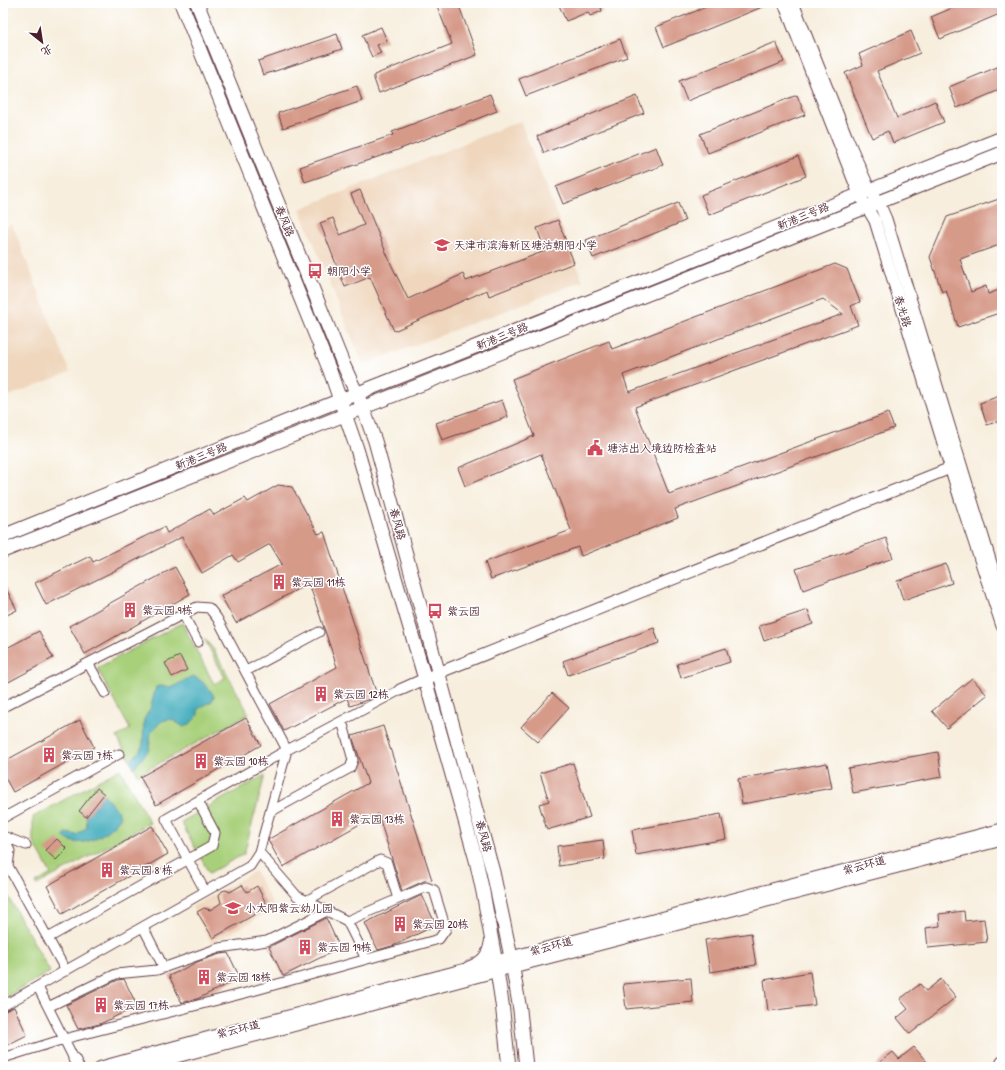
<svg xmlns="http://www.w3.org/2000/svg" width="1005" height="1070" font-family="'Patrick Hand','LXGW WenKai TC',sans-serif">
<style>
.built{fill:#efd6bc}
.green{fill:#a8d07a;stroke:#797852}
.water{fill:#3caabb;stroke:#436473}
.building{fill:#d69a89;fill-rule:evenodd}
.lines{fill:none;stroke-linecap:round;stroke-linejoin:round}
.minor-casing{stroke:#643e46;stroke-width:11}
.tertiary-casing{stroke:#643e46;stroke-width:13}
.secondary-casing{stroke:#643e46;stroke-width:15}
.minor{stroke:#fff;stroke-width:9}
.tertiary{stroke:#fff;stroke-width:11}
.secondary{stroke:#fff;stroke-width:13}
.labels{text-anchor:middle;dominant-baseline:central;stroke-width:3;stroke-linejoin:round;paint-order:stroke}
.street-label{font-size:11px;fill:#4a1f2b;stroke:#fff}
.poi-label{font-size:11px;fill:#4a1f2b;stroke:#fff;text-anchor:start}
</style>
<rect width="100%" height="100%" fill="#fff"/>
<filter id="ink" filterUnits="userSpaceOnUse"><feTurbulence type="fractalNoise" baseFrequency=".025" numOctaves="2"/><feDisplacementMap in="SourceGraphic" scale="8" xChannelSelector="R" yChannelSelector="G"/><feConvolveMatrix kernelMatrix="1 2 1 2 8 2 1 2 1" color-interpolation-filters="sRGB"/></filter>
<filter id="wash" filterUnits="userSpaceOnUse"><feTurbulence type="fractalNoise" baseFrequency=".012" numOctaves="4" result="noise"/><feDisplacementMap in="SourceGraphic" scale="16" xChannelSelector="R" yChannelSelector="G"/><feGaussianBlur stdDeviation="0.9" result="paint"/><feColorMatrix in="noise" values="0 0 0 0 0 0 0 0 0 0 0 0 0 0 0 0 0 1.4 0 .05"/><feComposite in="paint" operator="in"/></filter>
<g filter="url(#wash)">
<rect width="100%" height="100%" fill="#f7eedd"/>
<path class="built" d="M520 121 583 281 363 365 300 209Z
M12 224 70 372 3 398V228Z
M255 871 275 908 212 944 192 907Z"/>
<path class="green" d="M182 623 214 684 225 678 204 638 214 650 249 714 138 775 117 737 130 729 97 668Z
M120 769 150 823 37 885 36 883 51 874 33 841V817Z
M265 775 244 854 209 873 181 822Z
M3 887 50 972 6 997H3Z"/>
<path class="water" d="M192 676C201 678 209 688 214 696L212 701 198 709V715L190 724 184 727 171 719 162 721 156 727 151 733 149 750 134 768 130 761 139 752 143 744 144 719 150 709 156 687 159 686 173 687Z
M104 794C109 804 119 807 120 818 109 833 80 853 63 836L66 833 77 835 87 827 86 817Z"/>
<g id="blocks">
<path class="building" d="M444 3H458L477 55 379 93 374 79V75L452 44 437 6Z
M558 3H610L601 7 602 11 590 16 588 12 566 21Z
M716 3H772L664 47 656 27Z
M964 3H1002V13L940 39 931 17Z
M381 27 387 41 377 45 381 53 372 57 362 35Z
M911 31 920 53 877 71 897 118 935 101 944 122 893 143 888 131 872 138 845 73 863 65 859 54Z
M337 34 342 49 263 75 258 61Z
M620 39 627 57 526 96 519 79Z
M776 42 784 62 687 101 679 81Z
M1002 65V89L957 108 949 87Z
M357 86 362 101 283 128 278 113Z
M490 94 497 111 395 151 305 182 300 167 393 135 392 132Z
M797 95 805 115 708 153 700 134Z
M637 96 644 113 544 153 537 136Z
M656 147 663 165 563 204 556 187Z
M798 156 806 176 709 215 701 195Z
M360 190 391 264 408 299 463 274 466 281 545 251 537 228 558 220 574 263 489 296 487 290 394 331 370 277 345 287 320 223 333 218 340 235 364 225 351 194Z
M1002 198V244L960 259 971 292 986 286 988 294 1002 289V312L958 327 946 290 942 292 930 257 947 217Z
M678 203 685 221 593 258 586 240Z
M835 264 847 269 860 302 851 306 858 325 635 407 669 494 888 413 894 428 675 509 678 518 581 556 578 547 491 579 485 562 571 530 541 454 465 486 458 468 534 436 512 379 609 341 612 349ZM823 299 843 314 629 392 623 375Z
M1002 395V420L987 425 980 403Z
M502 400 508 417 442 440 436 423Z
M278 485 292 487 318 534 324 532 377 695 370 699 350 706 347 698 284 731 270 704 337 667 309 583 236 623 221 596 282 564 270 544 238 562 233 555 202 573 182 537 46 605 35 583 90 556 93 562 164 527 167 533 210 509 214 515 245 498 248 502Z
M886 538 893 558 803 590 796 569Z
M946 564 952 583 903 600 897 581Z
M175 567 190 594 85 654 69 626Z
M3 583 17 610 3 617Z
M808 610 813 624 764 641 759 626Z
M654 628 659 643 568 675 563 661Z
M39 631 53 658 3 685V650Z
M726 648 730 662 681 678 677 664Z
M180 656 187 670 172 677 165 663Z
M972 678 987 695 947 728 932 711Z
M552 693 569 708 538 742 521 727Z
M246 718 261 745 156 805 140 777Z
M80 720 94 747 13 792 3 774V762Z
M383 726 432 880 424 881 402 891 378 814 283 867 268 840 269 839 368 783 352 736Z
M938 752 942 777 853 793 848 768Z
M573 763 590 817 547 830 539 804 549 801 540 773Z
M827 763 832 788 742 804 738 779Z
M97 788 104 794 86 817 79 811Z
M721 814 726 839 636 855 632 830Z
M152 826 168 854 62 914 47 886Z
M57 839 67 849 56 860 45 850Z
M603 840 605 859 559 866 557 846Z
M242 885 247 892 257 886 268 907 213 938 197 912 204 908 210 910 221 903 219 895 222 891 226 890 230 892Z
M422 895 436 925 395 945 378 950 365 923Z
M964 911 965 921 984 919 987 942 928 948 926 928 940 926 939 914Z
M326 918 340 948 283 976 269 947Z
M751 933 756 965 710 972 705 940Z
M228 953 240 978 197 999 182 1003 169 976 197 962 220 954Z
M810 972 815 1005 768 1011 764 980Z
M691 978 693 1002 626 1009 623 984Z
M124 979 137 1006 100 1024 78 1029 66 1005 118 980Z
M941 979 956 997 910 1034 897 1018 908 1009 900 999 920 984 926 991Z
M14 1007 27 1035 3 1047V1012Z
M914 1047 931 1067H874L893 1052 899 1059Z"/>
</g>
</g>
<g filter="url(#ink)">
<use href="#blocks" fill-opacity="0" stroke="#643e46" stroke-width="1"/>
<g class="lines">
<defs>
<path id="minor" d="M183 614 198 642
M88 663 105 693
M246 671 319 632
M3 708 5 706 197 607 209 608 217 618 287 750 166 819 205 891
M270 812 350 768 353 760 342 721
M3 818 119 754
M3 836 26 845
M3 837 10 851 8 866 3 868
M8 866 66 971
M306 901 380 860 387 863 398 899
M347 921 366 959
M143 927 164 968
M48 938 212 846 215 833 198 801
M38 987 74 1059
M3 1006 250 866 259 852 287 750 400 690
M48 1007 116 974 157 970 219 948 267 941 327 911
M3 1058 64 1039 249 992 439 939 446 929 434 890 426 887 347 921 297 896 259 852"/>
<path id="tertiary" d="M784 3 859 194 875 221 961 502 1002 626
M793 3 847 138 870 191 879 203 886 219 1002 599
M400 690 438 673 958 465
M74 1059 78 1067
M101 1067 217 1035 511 957 1002 829
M139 1067 513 967 1002 840
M1000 1067 1002 1062"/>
<path id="secondary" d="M181 3 330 371 357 449 425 679 476 860 483 892 496 964 502 1003 509 1067
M197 3 344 366 362 405 375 441 493 872 511 957 520 1010 526 1067
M3 536 290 420 1002 138
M3 551 1002 153
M469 968C482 963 489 957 491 943"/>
</defs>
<use href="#minor" class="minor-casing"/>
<use href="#tertiary" class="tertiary-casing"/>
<use href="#secondary" class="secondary-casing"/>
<use href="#minor" class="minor"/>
<use href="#tertiary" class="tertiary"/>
<use href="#secondary" class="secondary"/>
</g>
</g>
<defs>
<symbol id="school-bare" viewBox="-9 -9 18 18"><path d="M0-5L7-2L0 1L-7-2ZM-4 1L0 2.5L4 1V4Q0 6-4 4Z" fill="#d1495b" stroke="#fff" stroke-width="2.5" paint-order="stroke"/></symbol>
<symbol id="bus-bare" viewBox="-9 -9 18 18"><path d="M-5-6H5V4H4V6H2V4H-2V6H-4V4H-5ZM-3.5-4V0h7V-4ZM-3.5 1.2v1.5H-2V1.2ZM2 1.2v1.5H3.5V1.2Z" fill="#d1495b" stroke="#fff" stroke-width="2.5" paint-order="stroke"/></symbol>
<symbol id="civic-bare" viewBox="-9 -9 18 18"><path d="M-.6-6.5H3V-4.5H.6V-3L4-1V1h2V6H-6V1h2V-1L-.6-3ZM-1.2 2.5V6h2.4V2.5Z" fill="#d1495b" stroke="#fff" stroke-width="2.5" paint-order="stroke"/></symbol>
<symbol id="building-bare" viewBox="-9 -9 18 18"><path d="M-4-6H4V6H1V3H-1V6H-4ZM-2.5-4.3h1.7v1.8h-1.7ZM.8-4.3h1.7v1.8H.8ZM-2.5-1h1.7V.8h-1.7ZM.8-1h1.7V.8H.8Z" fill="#d1495b" stroke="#fff" stroke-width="2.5" paint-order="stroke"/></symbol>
</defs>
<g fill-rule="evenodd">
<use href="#school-bare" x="431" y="234" width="22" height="22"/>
<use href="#bus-bare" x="304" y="260" width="22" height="22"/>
<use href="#civic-bare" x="584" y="437" width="22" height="22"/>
<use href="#building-bare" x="268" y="571" width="22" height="22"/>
<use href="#building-bare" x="119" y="599" width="22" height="22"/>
<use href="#bus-bare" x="424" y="600" width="22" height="22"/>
<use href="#building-bare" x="310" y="683" width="22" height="22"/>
<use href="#building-bare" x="38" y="744" width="22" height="22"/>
<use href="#building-bare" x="190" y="750" width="22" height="22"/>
<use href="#building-bare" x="326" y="808" width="22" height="22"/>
<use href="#building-bare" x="96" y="859" width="22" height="22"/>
<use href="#school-bare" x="222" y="897" width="22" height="22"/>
<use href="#building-bare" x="389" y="913" width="22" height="22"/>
<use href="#building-bare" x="294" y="936" width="22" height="22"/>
<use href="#building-bare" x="193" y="966" width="22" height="22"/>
<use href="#building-bare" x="90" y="994" width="22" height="22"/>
</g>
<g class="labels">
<g class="street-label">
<text transform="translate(803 216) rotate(-22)">新港三号路</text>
<text transform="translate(285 221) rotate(68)">春风路</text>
<text transform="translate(903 311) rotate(73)">春光路</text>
<text transform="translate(502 336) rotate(-22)">新港三号路</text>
<text transform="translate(201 456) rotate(-22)">新港三号路</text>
<text transform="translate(398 524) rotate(75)">春风路</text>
<text transform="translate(484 836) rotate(75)">春风路</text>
<text transform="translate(864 865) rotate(-15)">紫云环道</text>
<text transform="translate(551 946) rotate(-15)">紫云环道</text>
<text transform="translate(238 1029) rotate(-14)">紫云环道</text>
</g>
<g class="poi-label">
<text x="454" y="245">天津市滨海新区塘沽朝阳小学</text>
<text x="327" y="271">朝阳小学</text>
<text x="607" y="448">塘沽出入境边防检查站</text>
<text x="291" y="582">紫云园 11栋</text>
<text x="142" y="610">紫云园 9栋</text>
<text x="447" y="611">紫云园</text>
<text x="333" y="694">紫云园 12栋</text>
<text x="61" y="755">紫云园 7栋</text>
<text x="213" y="761">紫云园 10栋</text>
<text x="349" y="819">紫云园 13栋</text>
<text x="119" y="870">紫云园 8 栋</text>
<text x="245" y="908">小太阳紫云幼儿园</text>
<text x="412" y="924">紫云园 20栋</text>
<text x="317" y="947">紫云园 19栋</text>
<text x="216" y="977">紫云园 18栋</text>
<text x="113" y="1005">紫云园 17栋</text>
</g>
</g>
<rect width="1005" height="1070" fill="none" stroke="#fff" stroke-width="16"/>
<g transform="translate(42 42) rotate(150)" stroke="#ffffff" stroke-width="3" paint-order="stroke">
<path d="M0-3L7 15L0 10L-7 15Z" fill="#4a1f2b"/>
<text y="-6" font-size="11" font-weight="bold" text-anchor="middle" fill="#4a1f2b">北</text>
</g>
</svg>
